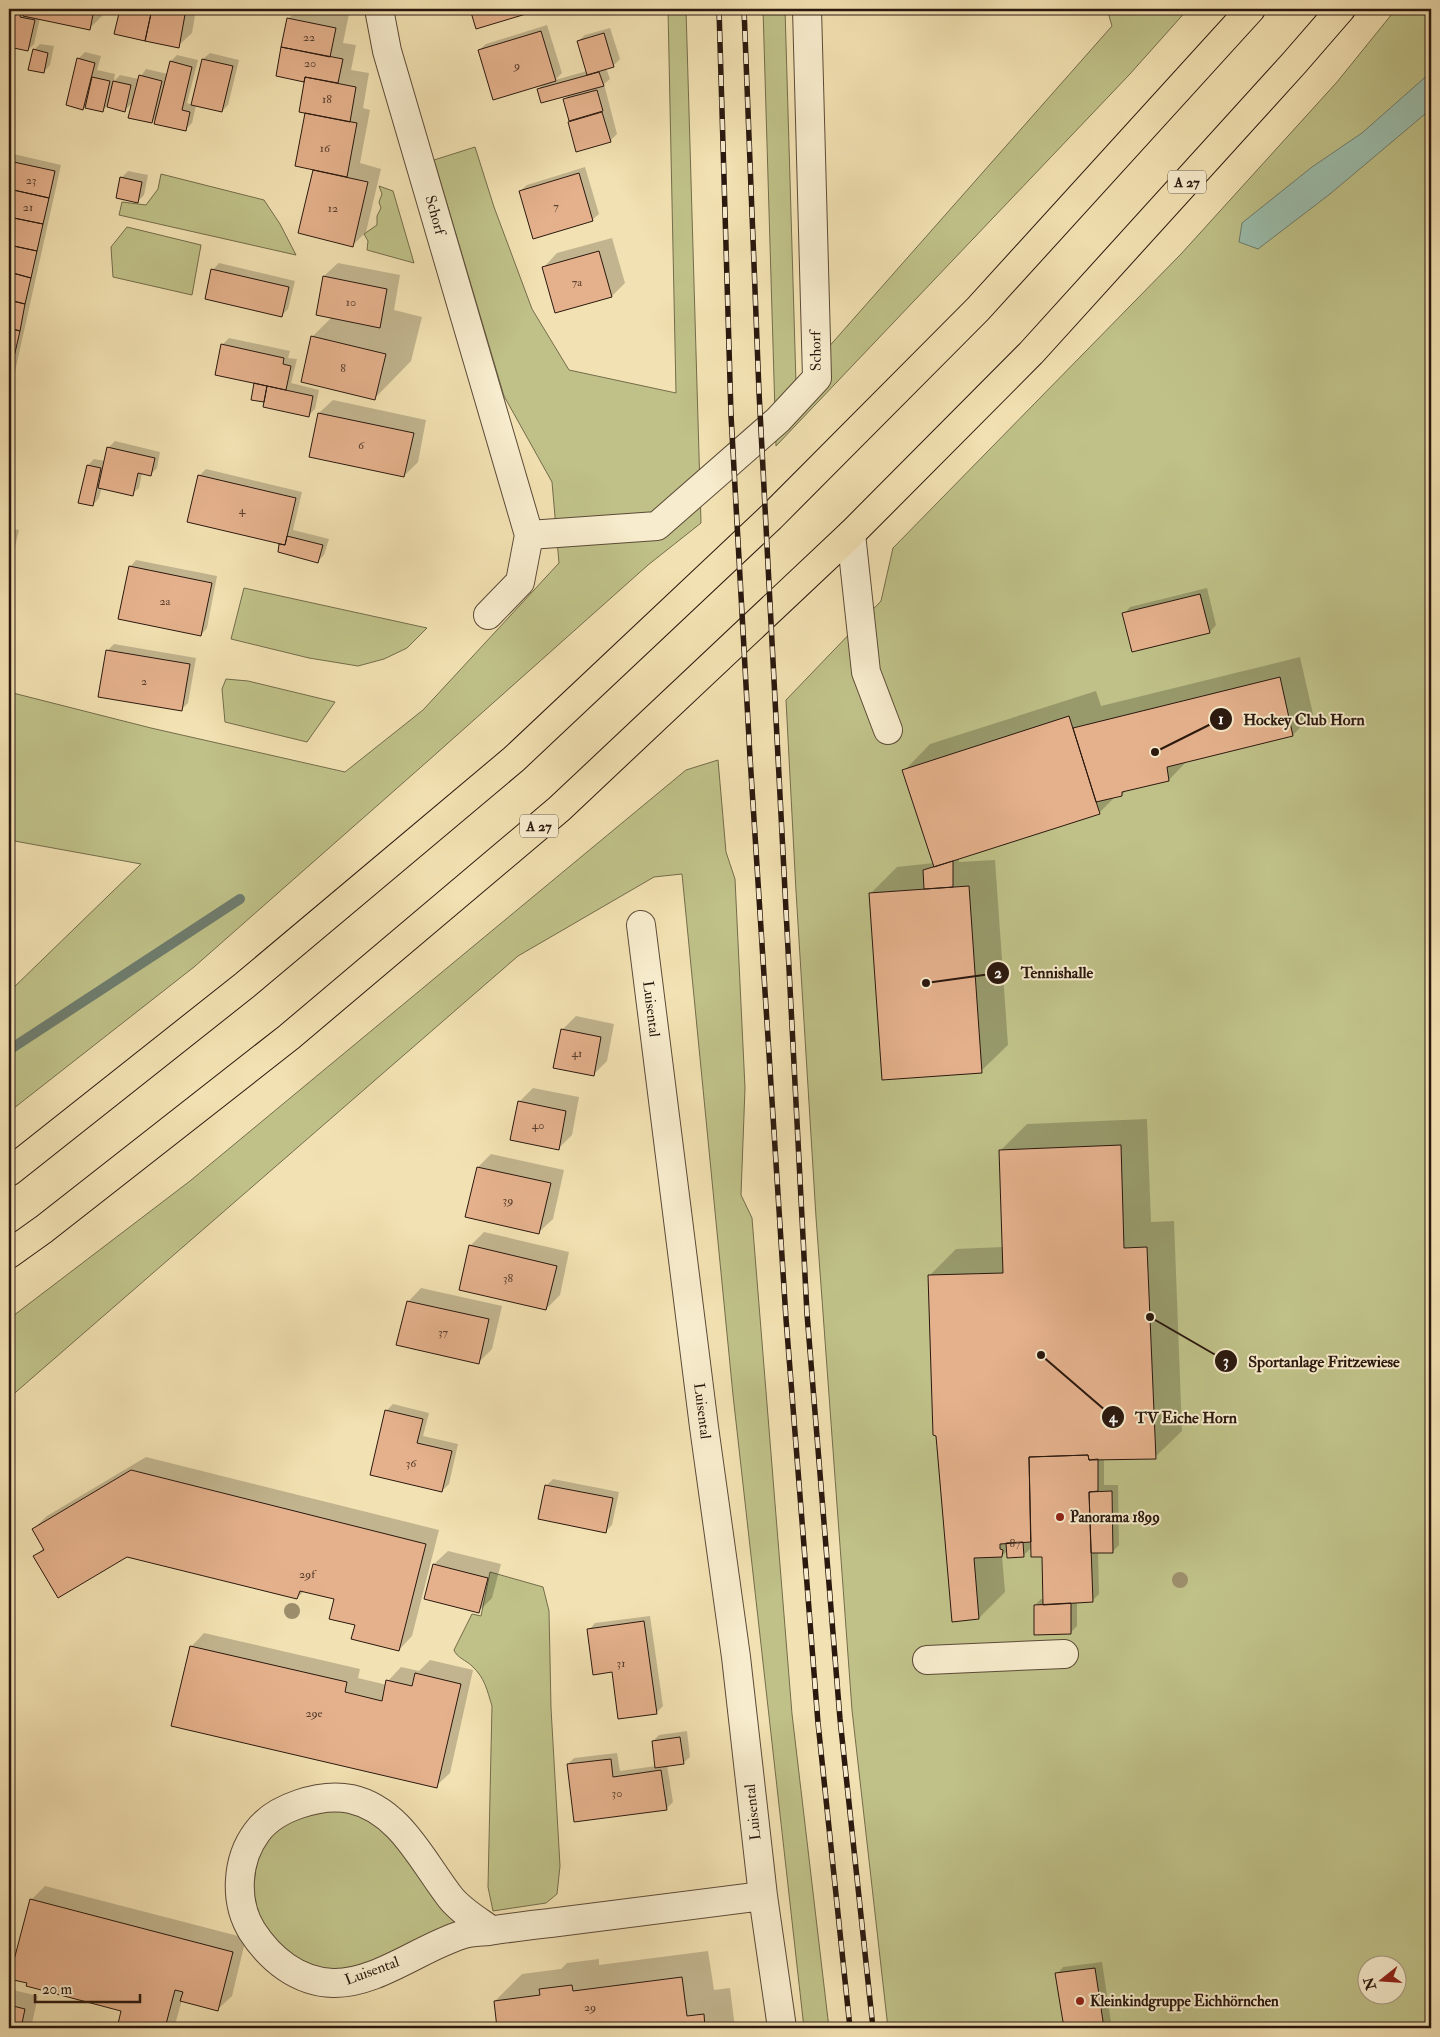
<svg xmlns="http://www.w3.org/2000/svg" width="1440" height="2037" font-family="'IM FELL Double Pica',serif">
<style>
.green{fill:#bfc188;stroke:#746c4b;fill-rule:evenodd}
.water{fill:#9bbead;stroke:#6e7c6d}
.shadow{fill:#0003}
.lines{fill:none;stroke-linecap:round;stroke-linejoin:round}
.stream{stroke:#6e7c6d;stroke-width:10}
.building{fill:#e4b18c;stroke:#2a180e}
.minor-casing{stroke:#5c4a37;stroke-width:30}
.highway-casing{stroke:#2a180e;stroke-width:30}
.minor{stroke:#f7eccd;stroke-width:28}
.highway{stroke:#f2e1b2;stroke-width:28}
.rail-casing{stroke:#2a180e;stroke-width:5.5}
.rail{stroke:#f7eccd;stroke-width:4;stroke-dasharray:11;stroke-linecap:butt}
.tree{fill:#9d8e6c}
.poi-dot{fill:#8f2418;stroke:#f7eccd;stroke-width:2}
.labels{text-anchor:middle;dominant-baseline:central;stroke-width:4;stroke-linejoin:round;paint-order:stroke}
.number-label{font-size:12px;fill:#583e2e}
.shield{fill:#f7eccd;stroke:#685847;stroke-width:1}
.shield-label{font-size:14px;font-weight:bold;fill:#2a180e}
.street-label{font-size:15px;fill:#2a180e;stroke:#f7eccd}
.poi-label{font-size:15px;font-weight:bold;fill:#2a180e;stroke:#f7eccd;text-anchor:start}
.leader{fill:none;stroke:#2a180e;stroke-width:2}
.callout-dot{fill:#2a180e;stroke:#f7eccd;stroke-width:2}
.mark-label{font-size:15px;text-anchor:middle;font-weight:bold;fill:#fff}
.callout-label{font-size:16px;text-anchor:middle;font-weight:bold;fill:#2a180e;stroke:#f7eccd;stroke-width:4;stroke-linejoin:round;paint-order:stroke}
</style>
<rect width="100%" height="100%" fill="#f2e1b2"/>
<filter id="stains"><feTurbulence type="fractalNoise" baseFrequency=".004" numOctaves="4"/><feColorMatrix values="0 0 0 0 .2 0 0 0 0 .09 0 0 0 0 .02 0 0 0 .5 -.17"/></filter>
<radialGradient id="worn" r=".72"><stop offset=".6" stop-color="#630" stop-opacity="0"/><stop offset="1" stop-color="#630" stop-opacity=".3"/></radialGradient>
<path class="green" d="M668 9H686L701 523 648 565 429 760 194 967 9 1112V992L141 864 9 840V692L151 728 345 772 423 710 559 563 552 482 504 396 434 160 475 147 494 207 532 309 569 370 676 393Z
M763 9H785L796 384 1112 26 1107 9H1188L1129 75 776 446Z
M1396 9H1431V2028H888L852 1710 816 1217 796 891 786 700 881 601 893 548 1181 254 1337 82ZM1368 1964H1398V1994H1368Z
M161 174 264 200 280 224 296 255 119 215 122 202 146 205 158 189Z
M379 186 393 191 414 263 367 250 368 241 364 234 377 225V216L381 208 379 202 382 194Z
M127 227 201 245 192 295 113 277 111 247Z
M244 588 427 628 407 648 384 659 358 666 309 658 231 639Z
M226 679 248 681 335 702 307 742 225 722 222 689Z
M718 760 726 852 735 879 745 1088 741 1195 752 1218 792 1714 829 2028H804L733 1395 682 874 654 877 518 956 9 1398V1319L190 1181 686 770Z
M490 1572 543 1587 549 1611 551 1708 560 1866 557 1894 546 1903 493 1911 488 1887 492 1706C487 1690 485 1678 472 1666 466 1660 457 1658 454 1650L472 1614 481 1616Z
M327 1807 362 1814 383 1829 458 1922 360 1968 344 1972 311 1970 279 1947 252 1908 250 1879 259 1852 272 1832 288 1822Z"/>
<path class="water" d="M1431 72V109L1330 194 1258 249 1239 242 1242 223 1312 167 1362 133Z"/>
<path class="shadow" d="M12 9H104L103 15 89 29 40 18 34 44 28 50 9 46V24Z
M121 9H196L192 33 178 46 116 33Z
M298 9H321L349 14 343 43 356 45 351 70 369 73 363 108 370 110 360 163 381 169 366 232 353 245 299 232 314 169 307 112 306 81 278 75 288 19Z
M472 9H530L526 13 477 28Z
M547 25 562 73 555 80 587 71 578 41 585 35 610 28 620 59 613 66 606 68 610 79 604 84 617 134 610 141 577 150 564 100 570 94 538 89 545 83 479 50 486 44Z
M40 44 54 46 50 65 44 72 34 50Z
M85 52 101 56 97 70 115 74 114 81 120 75 139 79 146 69 168 74 171 61 177 55 198 60 187 103 193 105 203 59 210 53 239 60 228 105 222 111 196 105 192 123 185 130 157 116 152 122 133 102 125 110 107 106 103 110 87 104 83 108 78 59Z
M9 153 61 165 14 376 9 381Z
M585 167 599 214 592 220 520 191 527 185Z
M128 171 148 175 144 195 137 202 121 178Z
M612 238 625 283 612 296 544 267 557 253Z
M219 263 295 281 288 309 282 315 213 270Z
M338 263 400 275 394 310 422 317 411 361 374 399 312 337 332 317 324 276Z
M229 338 290 351 288 358 297 359 291 383 319 390 315 409 308 416 256 382 222 345Z
M9 391 12 392 9 406Z
M333 400 426 420 418 462 404 476 319 413Z
M115 441 160 452 157 468 150 475 142 473 139 488 132 494 102 487 99 498 93 505 88 465 94 459 105 461 108 448Z
M206 469 302 492 293 530 329 539 324 555 318 561 279 551 281 543 199 476Z
M9 528 19 530 9 571Z
M136 560 217 576 207 628 201 635 130 567Z
M1207 588 1216 625 1210 632 1133 651 1124 614 1130 607Z
M114 644 196 658 188 703 181 710 108 650Z
M1300 657 1313 714 1293 735 1187 761 1169 780 1127 789 1122 795 1116 796 1099 813 959 858V862L995 860 1008 1045 981 1071 871 893 897 867 934 863 904 771 930 744 1096 691 1101 706Z
M576 1016 614 1024 607 1061 593 1075 562 1030Z
M533 1088 579 1097 572 1135 558 1149 519 1102Z
M1147 1119 1151 1222 1174 1221 1182 1431 1155 1457 1104 1458V1485H1118L1119 1545 1113 1551 1098 1552 1099 1594 1092 1601 1077 1602V1626L1070 1633 1035 1605 1041 1599H1044L1043 1555 1032 1547 1023 1556 1008 1550 1002 1556 1005 1592 979 1618 929 1276 956 1249 1003 1247 1001 1150 1027 1124Z
M491 1154 564 1170 553 1219 539 1232 478 1167Z
M484 1232 569 1252 560 1295 546 1309 470 1246Z
M421 1288 502 1306 492 1349 478 1363 408 1302Z
M393 1404 429 1413 423 1436 458 1444 449 1484 442 1491 386 1411Z
M146 1457 439 1530 412 1636 399 1650 357 1624 335 1598 304 1591 297 1598 127 1555 35 1557 44 1547 33 1529 47 1516Z
M553 1479 619 1492 612 1525 606 1531 546 1486Z
M448 1551 501 1564 492 1598 478 1612 434 1564Z
M650 1616 663 1706 656 1713 589 1630 595 1623Z
M204 1633 360 1669 358 1678 387 1685 388 1681 401 1667 419 1671 430 1660 473 1670 450 1773 436 1786 191 1647Z
M687 1731 690 1757 683 1763 667 1765 673 1802 666 1809 568 1764 574 1758 617 1753 620 1771 656 1766 653 1741 659 1735Z
M45 1886 246 1938 232 1996 218 2009 182 2000 174 2028H118L123 2010 31 1900Z
M708 1951 714 1990 730 1988 735 2028H498L495 2001 522 1974 561 1969 567 1963 599 1959V1965Z
M1102 1962 1111 2022 1104 2028H1065L1057 1974 1063 1967Z
M9 1989 38 1996 31 2028H9Z"/>
<g class="lines">
<path class="stream" d="M9 1050 240 899"/>
</g>
<path class="building" d="M11 9H22L20 17 35 20 28 51 9 47V18Z
M24 9H94L90 30 23 16Z
M120 9H152L145 41 114 34Z
M152 9H186L179 48 145 41Z
M470 9H525L526 14 476 29Z
M287 18 336 28 330 57 281 47Z
M541 31 556 81 493 100 478 50Z
M604 33 614 67 587 75 577 41Z
M281 47 343 59 338 83 305 77 304 82 276 76Z
M33 49 48 53 44 73 28 70Z
M77 58 95 63 83 110 66 105Z
M202 59 233 66 222 112 191 105Z
M170 61 192 67 182 110 190 112 186 131 154 124Z
M599 72 604 86 541 103 537 89Z
M139 75 162 81 152 123 128 118Z
M92 77 110 81 103 112 85 108Z
M305 77 356 87 350 122 299 112Z
M113 81 131 85 125 112 107 107Z
M597 90 603 111 569 121 563 99Z
M602 112 611 142 576 152 568 122Z
M305 113 357 123 347 177 295 166Z
M9 161 55 171 49 198 9 189Z
M313 170 368 182 353 247 298 233Z
M579 173 593 221 533 239 519 191Z
M120 177 142 182 138 203 116 198Z
M9 189 49 198 43 224 9 217Z
M9 217 43 224 37 251 9 245Z
M9 245 37 251 31 278 9 272Z
M599 251 612 297 555 313 542 267Z
M211 269 289 287 282 317 205 299Z
M9 272 31 278 25 304 9 300Z
M323 276 387 289 380 328 316 315Z
M9 300 25 304 20 331 9 328Z
M9 328 20 331 14 357 9 356Z
M311 336 386 354 375 400 301 382Z
M221 344 284 358 283 364 291 366 286 390 215 375Z
M9 356 14 357 9 380Z
M254 383 267 386 264 402 251 400Z
M267 386 313 396 309 417 263 407Z
M318 413 414 433 404 477 309 457Z
M107 447 155 458 151 476 138 473 133 496 98 488Z
M87 465 101 468 93 506 78 503Z
M198 475 296 498 285 545 187 522Z
M287 536 323 545 318 563 278 552 279 544 285 545Z
M129 566 212 583 201 636 118 619Z
M1200 594 1210 633 1132 652 1122 613Z
M106 650 190 664 182 711 98 697Z
M1280 677 1293 736 1167 767 1169 781 1122 792V796L1096 802 1073 728Z
M1069 716 1100 814 934 867 902 770Z
M953 861V887L924 889 923 870Z
M969 886 982 1073 882 1080 869 893Z
M561 1029 601 1037 594 1076 553 1068Z
M518 1101 566 1111 559 1150 510 1140Z
M1121 1145 1124 1248 1147 1247 1156 1459 1089 1460 1088 1455 1029 1457 1031 1542 1000 1544V1549L1003 1550 1002 1557 974 1558 979 1619 952 1622 936 1436 933 1435 928 1275 1003 1273 999 1150Z
M477 1167 551 1183 539 1234 465 1217Z
M469 1245 557 1266 546 1310 459 1290Z
M407 1301 489 1319 479 1364 396 1345Z
M385 1410 423 1419 417 1443 452 1451 442 1492 370 1475Z
M1088 1455 1089 1460 1098 1459V1491L1089 1492 1093 1602 1043 1605 1042 1557H1031L1029 1457Z
M131 1470 426 1544 399 1651 351 1639 355 1625 329 1619 334 1599 300 1591 297 1599 127 1557 58 1598 33 1556 44 1550 32 1529Z
M545 1485 613 1498 606 1533 538 1519Z
M1112 1491 1113 1553H1091L1089 1492Z
M1023 1542 1024 1557 1007 1558 1006 1543Z
M433 1564 488 1578 479 1613 424 1599Z
M1071 1603V1634L1034 1635V1605Z
M644 1621 657 1714 618 1719 612 1672 593 1675 587 1629Z
M190 1646 347 1682 345 1692 382 1701 386 1680 412 1686 415 1673 461 1684 437 1788 171 1726Z
M680 1737 684 1764 655 1768 652 1741Z
M611 1759 613 1777 661 1770 667 1810 574 1822 567 1764Z
M30 1899 233 1952 218 2011 180 2001 183 1992 175 1990 165 2028H117L121 2011 26 1986 27 1983 9 1979Z
M1095 1968 1104 2028H1064L1055 1973Z
M682 1977 687 2016 704 2014 705 2028H497L494 2001 540 1995 539 1989 572 1985 573 1991Z
M9 2005 25 2009 21 2028H9Z"/>
<g class="lines">
<defs>
<path id="minor" d="M379 9 387 51 529 535 520 582 488 615
M851 534 866 672 888 730
M529 535 657 526 778 420 817 378 807 9
M641 925 704 1427 736 1657 763 1896 782 2028
M927 1660 1064 1654
M491 1930C477 1920 461 1911 450 1897 422 1861 400 1810 351 1799 321 1793 275 1807 257 1832 236 1860 234 1902 252 1931 270 1959 298 1982 333 1983 376 1984 420 1948 461 1935 469 1932 480 1932 489 1931 509 1928 530 1925 550 1923 621 1914 692 1905 763 1896"/>
<path id="highway" d="M9 1172 245 985 514 759 771 517 978 309 1251 9
M9 1254 44 1229 289 1037 559 809 851 534 1031 353 1295 62 1341 9"/>
</defs>
<use href="#minor" class="minor-casing"/>
<use href="#highway" class="highway-casing"/>
<use href="#minor" class="minor"/>
<use href="#highway" class="highway"/>
<defs>
<path id="rail" d="M719 9 731 415 750 757 786 1319 818 1723 850 2028
M744 9 759 392 807 1314 840 1719 873 2028"/>
</defs>
<use href="#rail" class="rail-casing"/>
<use href="#rail" class="rail"/>
</g>
<g class="tree">
<circle cx="1180" cy="1580" r="8"/>
<circle cx="292" cy="1611" r="8"/>
</g>
<g class="poi-dot">
<circle cx="1060" cy="1517" r="5"/>
<circle cx="1080" cy="2001" r="5"/>
</g>
<g class="labels">
<g class="number-label">
<text x="309" y="37">22</text>
<text x="310" y="63">20</text>
<text x="517" y="65">9</text>
<text x="327" y="99">18</text>
<text x="325" y="148">16</text>
<text x="31" y="180">23</text>
<text x="556" y="206">7</text>
<text x="28" y="207">21</text>
<text x="333" y="208">12</text>
<text x="577" y="282">7a</text>
<text x="351" y="302">10</text>
<text x="343" y="368">8</text>
<text x="361" y="445">6</text>
<text x="242" y="510">4</text>
<text x="165" y="601">2a</text>
<text x="144" y="681">2</text>
<text x="577" y="1053">41</text>
<text x="538" y="1125">40</text>
<text x="508" y="1200">39</text>
<text x="508" y="1278">38</text>
<text x="443" y="1332">37</text>
<text x="411" y="1463">36</text>
<text x="1015" y="1543">87</text>
<text x="307" y="1574">29f</text>
<text x="621" y="1663">31</text>
<text x="314" y="1713">29e</text>
<text x="617" y="1793">30</text>
<text x="590" y="2007">29</text>
</g>
<g class="shield">
<rect x="1168" y="170.5" width="38" height="23" rx="4"/>
<rect x="520" y="814.5" width="38" height="23" rx="4"/>
</g>
<g class="shield-label">
<text x="1187" y="182">A 27</text>
<text x="539" y="826">A 27</text>
</g>
<g class="street-label">
<text transform="translate(435 215) rotate(74)">Schorf</text>
<text transform="translate(816 351) rotate(-91)">Schorf</text>
<text transform="translate(651 1009) rotate(83)">Luisental</text>
<text transform="translate(702 1411) rotate(83)">Luisental</text>
<text transform="translate(753 1812) rotate(-96)">Luisental</text>
<text transform="translate(372 1971) rotate(-20)">Luisental</text>
</g>
<g class="poi-label">
<text x="1070" y="1517">Panorama 1899</text>
<text x="1090" y="2001">Kleinkindgruppe Eichhörnchen</text>
</g>
</g>
<path class="leader" d="M1155 752L1221 719M926 983L998 973M1150 1317L1226 1361M1041 1355L1113 1417"/>
<g class="callout-dot">
<circle cx="1155" cy="752" r="5"/>
<circle cx="926" cy="983" r="5"/>
<circle cx="1150" cy="1317" r="5"/>
<circle cx="1041" cy="1355" r="5"/>
<circle cx="1221" cy="719" r="12"/>
<circle cx="998" cy="973" r="12"/>
<circle cx="1226" cy="1361" r="12"/>
<circle cx="1113" cy="1417" r="12"/>
</g>
<g class="mark-label">
<text x="1221" y="724">1</text>
<text x="998" y="978">2</text>
<text x="1226" y="1366">3</text>
<text x="1113" y="1422">4</text>
</g>
<g class="callout-label">
<text x="1304" y="725">Hockey Club Horn</text>
<text x="1057" y="978">Tennishalle</text>
<text x="1324" y="1367">Sportanlage Fritzewiese</text>
<text x="1186" y="1423">TV Eiche Horn</text>
</g>
<rect width="1440" height="2037" fill="none" stroke="#f2e1b2" stroke-width="30"/>
<rect x="10" y="10" width="1420" height="2017" fill="none" stroke="#2a180e" stroke-width="2.5"/>
<rect x="15" y="15" width="1410" height="2007" fill="none" stroke="#2a180e"/>
<g transform="translate(1382 1980) rotate(253)"><circle r="24" fill="#f7eccd" stroke="#a59781"/>
<path d="M0-4L9 19L0 12L-9 19Z" fill="#8f2418"/>
<text y="-8" font-size="14" font-weight="bold" text-anchor="middle" fill="#2a180e">N</text>
</g>
<path d="M35 1994v8h105v-8" fill="none" stroke="#2a180e" stroke-width="2.5"/>
<text x="42" y="1994" font-size="15" fill="#2a180e" stroke="#f7eccd" stroke-width="4" paint-order="stroke">20 m</text>
<rect width="100%" height="100%" filter="url(#stains)"/>
<rect width="100%" height="100%" fill="url(#worn)"/>
</svg>
